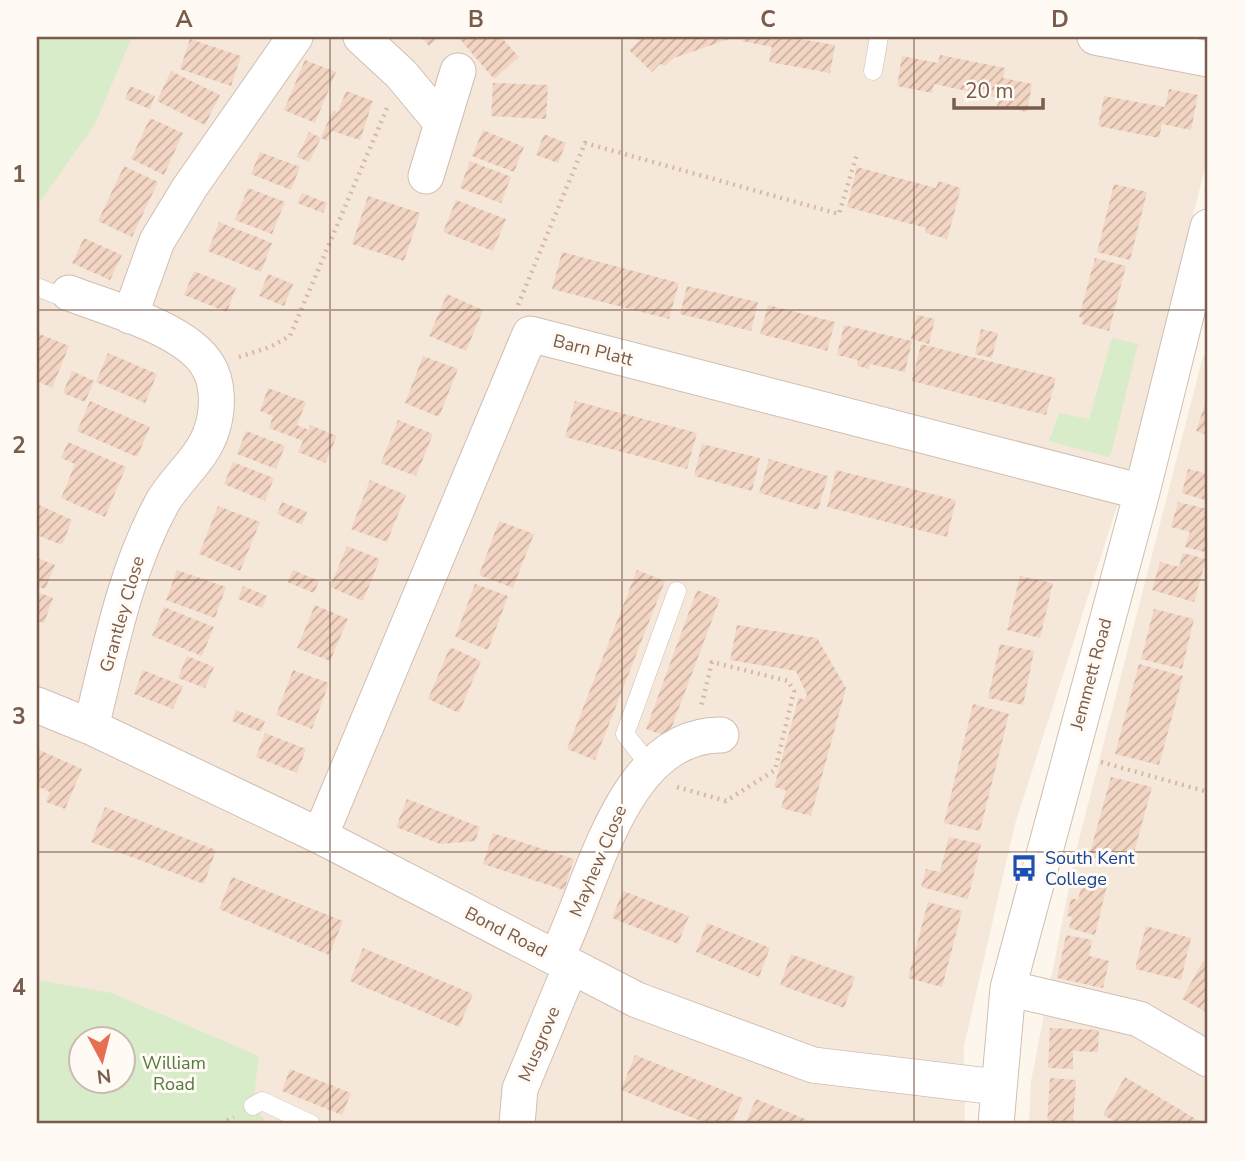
<svg xmlns="http://www.w3.org/2000/svg" width="1245" height="1161" font-family="'Nunito Sans',sans-serif">
<style>
.residential{fill:#f5e8da;fill-rule:evenodd}
.green{fill:#d8ecc9;fill-rule:evenodd}
.building{fill:url(#building-hatch)}
.lines{fill:none;stroke-linecap:round;stroke-linejoin:round}
.service-casing{stroke:#d1beb0;stroke-width:19}
.minor-casing{stroke:#d1beb0;stroke-width:37}
.path{stroke:#d9b8a5;stroke-width:4.5;stroke-dasharray:2 5;stroke-linecap:butt}
.service{stroke:#fff;stroke-width:18}
.minor{stroke:#fff;stroke-width:35}
.grid{fill:none;stroke:#7a5c4d;stroke-width:2;stroke-opacity:0.55}
.labels{text-anchor:middle;dominant-baseline:central;stroke-width:6;stroke-linejoin:round;paint-order:stroke}
.street-label{font-size:18px;fill:#7a5c4d;stroke:#fffaf3}
.transit-label{font-size:18px;fill:#164399;stroke:#fffaf3;text-anchor:start}
.park-label{font-size:18px;fill:#537a41;stroke:#fffaf3}
.neatline{fill:none;stroke:#7a5c4d;stroke-width:2.5}
.grid-label{font-size:23px;text-anchor:middle;font-weight:bold;fill:#7a5c4d}
</style>
<defs>
<pattern id="building-hatch" width="6" height="6" patternUnits="userSpaceOnUse" patternTransform="scale(1.75)"><rect width="6" height="6" fill="#f3d5c3"/><path d="M-1 1l2-2M0 6l6-6M5 7l2-2" fill="none" stroke="#cab0a1"/></pattern>
</defs>
<rect width="100%" height="100%" fill="#fdf6ec"/>
<path class="residential" d="M37 37H1208V156L1131 463 1015 824 964 1046 965 1124H37ZM80 1038H122V1080H80Z
M1208 352V1124H1029L1031 1081 1076 851 1203 356Z"/>
<path class="green" d="M37 37H132L95 124 37 206Z
M1112 338 1138 344 1111 454 1108 457 1049 441 1059 413 1089 419Z
M37 980 112 993 259 1056 253 1105 268 1124H37ZM80 1038H122V1080H80Z"/>
<path class="building" d="M421 37H439L429 46Z
M458 37H501L519 57 494 79Z
M635 37H735L674 58 665 66 660 64 652 72 629 50 639 41Z
M743 37H788L835 45 830 73 769 62 772 47 742 41Z
M190 39 241 56 231 86 180 69Z
M940 55 1005 68 1003 78 1032 84 1027 112 997 106 1000 98 934 84 932 93 897 86 902 56 938 63Z
M305 60 336 72 315 123 284 110Z
M171 71 220 95 205 125 157 101Z
M493 83 548 85 546 119 491 116Z
M130 86 155 96 150 109 125 99Z
M1169 89 1198 95 1191 130 1162 124 1159 138 1098 126 1104 96 1165 107Z
M346 91 373 101 360 140 332 131 327 141 321 138 309 162 297 157 309 132 321 138 333 110 338 112Z
M150 118 183 133 164 175 131 159Z
M483 130 524 147 514 172 472 156Z
M544 134 566 143 558 163 536 155Z
M260 152 300 167 291 190 251 174Z
M470 161 511 177 501 203 460 188Z
M124 166 158 182 132 237 98 221Z
M857 167 936 188 938 181 961 188 947 239 925 233 926 228 847 207Z
M1114 184 1147 192 1130 260 1097 252Z
M248 188 285 202 272 234 235 220Z
M302 193 327 203 323 213 297 203Z
M368 196 420 213 404 261 352 244Z
M456 200 506 219 493 251 443 232Z
M219 222 272 243 261 272 208 251Z
M84 238 122 255 110 280 72 263Z
M562 252 679 283 669 319 552 289Z
M1095 258 1126 266 1109 331 1082 324 1083 318 1079 317Z
M194 271 236 288 227 312 184 295Z
M268 274 293 284 284 306 259 296Z
M687 286 758 302 751 331 680 314Z
M447 294 483 310 466 351 429 336Z
M768 305 835 322 827 351 760 334Z
M917 315 935 319 929 344 911 339Z
M844 325 912 341 905 372 870 364 869 369 857 366 858 360 837 355Z
M981 329 998 333 992 358 975 354Z
M37 333 69 346 52 388 37 381Z
M921 344 1056 378 1046 415 912 381Z
M108 353 157 374 145 403 96 382Z
M423 356 458 369 439 417 405 403Z
M72 371 94 381 85 402 63 393Z
M268 388 306 402 297 425 309 430 310 425 337 436 325 463 298 452 303 441 269 428 273 416 260 411Z
M90 401 150 427 137 457 77 431Z
M575 401 697 433 687 469 565 437Z
M1205 404 1208 405V435L1196 431Z
M398 420 433 434 416 476 381 463Z
M246 431 285 446 276 469 237 454Z
M68 442 126 467 105 517 61 498 75 464 61 458Z
M702 444 760 458 752 491 694 476Z
M769 459 828 476 818 510 759 493Z
M233 462 274 478 265 501 224 484Z
M1207 466 1208 501 1182 493 1188 469 1205 473Z
M836 470 956 500 947 537 827 507Z
M370 480 406 495 387 542 351 529Z
M282 502 307 512 302 525 277 514Z
M1178 502 1208 509V553L1185 547 1190 532 1171 527Z
M37 504 72 520 62 545 37 535Z
M218 506 260 522 240 571 199 554Z
M499 521 534 534 513 588 479 575Z
M347 546 380 559 363 601 330 587Z
M1183 553 1206 559 1194 602 1152 590 1160 562 1179 567Z
M37 558 55 565 45 589 37 586Z
M177 570 226 587 215 618 166 600Z
M293 570 319 581 314 593 287 582Z
M637 570 665 581 595 760 567 749Z
M1020 576 1053 583 1040 638 1007 630Z
M475 584 508 596 488 650 455 637Z
M243 586 267 596 262 608 238 599Z
M697 590 720 599 668 737 646 729Z
M37 592 53 598 44 623 37 621Z
M315 605 348 619 330 661 297 648Z
M164 607 214 627 202 656 152 636Z
M1154 609 1194 619 1182 669 1141 659Z
M737 625 817 638 846 688 811 816 781 808 786 790 774 787 799 697 804 700 807 695 796 671 730 660Z
M1000 644 1034 651 1023 705 988 698Z
M450 647 481 661 459 713 428 699Z
M187 656 214 667 205 688 178 678Z
M1139 664 1183 676 1159 765 1115 754Z
M143 670 183 686 173 709 134 694Z
M293 670 329 683 312 729 276 715Z
M973 704 1009 714 980 831 944 823Z
M236 710 265 721 261 732 232 721Z
M265 733 306 749 297 773 256 757Z
M37 749 82 769 65 809 46 802 50 792 37 786Z
M1111 777 1152 787 1130 867 1089 856Z
M407 799 480 827 475 841 440 844 396 827Z
M105 807 216 850 204 884 91 842Z
M493 833 574 859 564 890 483 864Z
M949 837 981 844 968 899 921 887 926 869 940 872Z
M1084 875 1108 881 1095 935 1069 928 1072 917 1067 916 1071 898 1078 900Z
M232 877 343 921 329 955 219 909Z
M623 891 689 916 678 944 612 918Z
M928 902 962 911 942 987 908 978Z
M707 923 770 948 759 977 696 952Z
M1146 926 1191 938 1181 980 1135 969Z
M1066 935 1092 940 1089 956 1109 961 1103 988 1057 978Z
M363 948 473 994 459 1027 350 981Z
M791 954 855 977 844 1008 780 985Z
M1203 961 1208 964V1013L1182 999Z
M1050 1028 1099 1030 1098 1052 1073 1051V1069L1048 1068Z
M635 1055 743 1098 732 1124H709L621 1090Z
M290 1069 351 1093 342 1115 282 1091Z
M1125 1077 1169 1103 1204 1124H1119L1103 1115Z
M1050 1078 1076 1080 1073 1124H1047Z
M756 1099 781 1109 817 1124H745Z"/>
<g class="lines">
<defs>
<path id="service" d="M873 71 879 37
M37 287 57 295 69 293
M650 766 625 734 677 591
M253 1106 262 1101 311 1124"/>
<path id="minor" d="M361 37 401 74 441 122
M1095 37 1208 59
M426 176 458 71
M69 293C108 308 187 329 208 366 219 384 218 410 212 429 203 459 177 477 162 503 124 573 110 651 91 727
M130 316 157 241 190 187 295 37
M37 705 91 727 320 836 637 1000 813 1065 997 1087
M320 836 530 334 1142 492
M556 958C593 887 621 734 721 735
M1008 988 1139 1019 1208 1059
M517 1124 520 1089 571 966
M996 1124 1008 988 1142 492 1208 227"/>
</defs>
<use href="#service" class="service-casing"/>
<use href="#minor" class="minor-casing"/>
<path class="path" d="M518 305 585 143 839 214 857 154
M239 357 270 347 290 336 387 108
M1101 762 1208 792
M677 787 726 801 775 770 794 691 788 681 712 662 701 707
M221 1124 234 1117"/>
<use href="#service" class="service"/>
<use href="#minor" class="minor"/>
</g>
<path class="grid" d="M330 37V1124M622 37V1124M914 37V1124M37 310H1208M37 580H1208M37 852H1208"/>
<defs>
<symbol id="bus-bare" viewBox="-9 -9 18 18"><path d="M-5-6H5V4H4V6H2V4H-2V6H-4V4H-5ZM-3.5-4V0h7V-4ZM-3.5 1.2v1.5H-2V1.2ZM2 1.2v1.5H3.5V1.2Z" fill="#1a4fb4" stroke="#fffaf3" stroke-width="2.5" paint-order="stroke"/></symbol>
</defs>
<g fill-rule="evenodd">
<use href="#bus-bare" x="1005" y="849" width="38" height="38"/>
</g>
<g class="labels">
<g class="street-label">
<text transform="translate(593 350) rotate(14)">Barn Platt</text>
<text transform="translate(122 614) rotate(-74)">Grantley Close</text>
<text transform="translate(1091 674) rotate(-75)">Jemmett Road</text>
<text transform="translate(598 861) rotate(-67)">Mayhew Close</text>
<text transform="translate(506 932) rotate(27)">Bond Road</text>
<text transform="translate(539 1044) rotate(-67)">Musgrove</text>
</g>
<g class="transit-label">
<text x="1045" y="858">South Kent<tspan x="1045" dy="21">College</tspan></text>
</g>
<g class="park-label">
<text x="174" y="1063">William<tspan x="174" dy="21">Road</tspan></text>
</g>
</g>
<rect width="1245" height="1161" fill="none" stroke="#fffaf3" stroke-width="77"/>
<g transform="translate(102 1060) rotate(173)"><circle r="33" fill="#fffaf3" stroke="#cabbb1" stroke-width="2"/>
<path d="M0-5L12 26L0 18L-12 26Z" fill="#e76f51"/>
<text y="-10" font-size="19" font-weight="bold" text-anchor="middle" fill="#7a5c4d">N</text>
</g>
<path d="M954 98v10h89v-10" fill="none" stroke="#7a5c4d" stroke-width="3.5"/>
<text x="965" y="98" font-size="21" fill="#7a5c4d" stroke="#fffaf3" stroke-width="5" paint-order="stroke">20 m</text>
<rect x="38" y="38" width="1168" height="1084" class="neatline"/>
<g class="grid-label">
<text x="184" y="27">A</text>
<text x="476" y="27">B</text>
<text x="768" y="27">C</text>
<text x="1060" y="27">D</text>
<text x="19" y="182">1</text>
<text x="19" y="453">2</text>
<text x="19" y="724">3</text>
<text x="19" y="995">4</text>
</g>
</svg>
